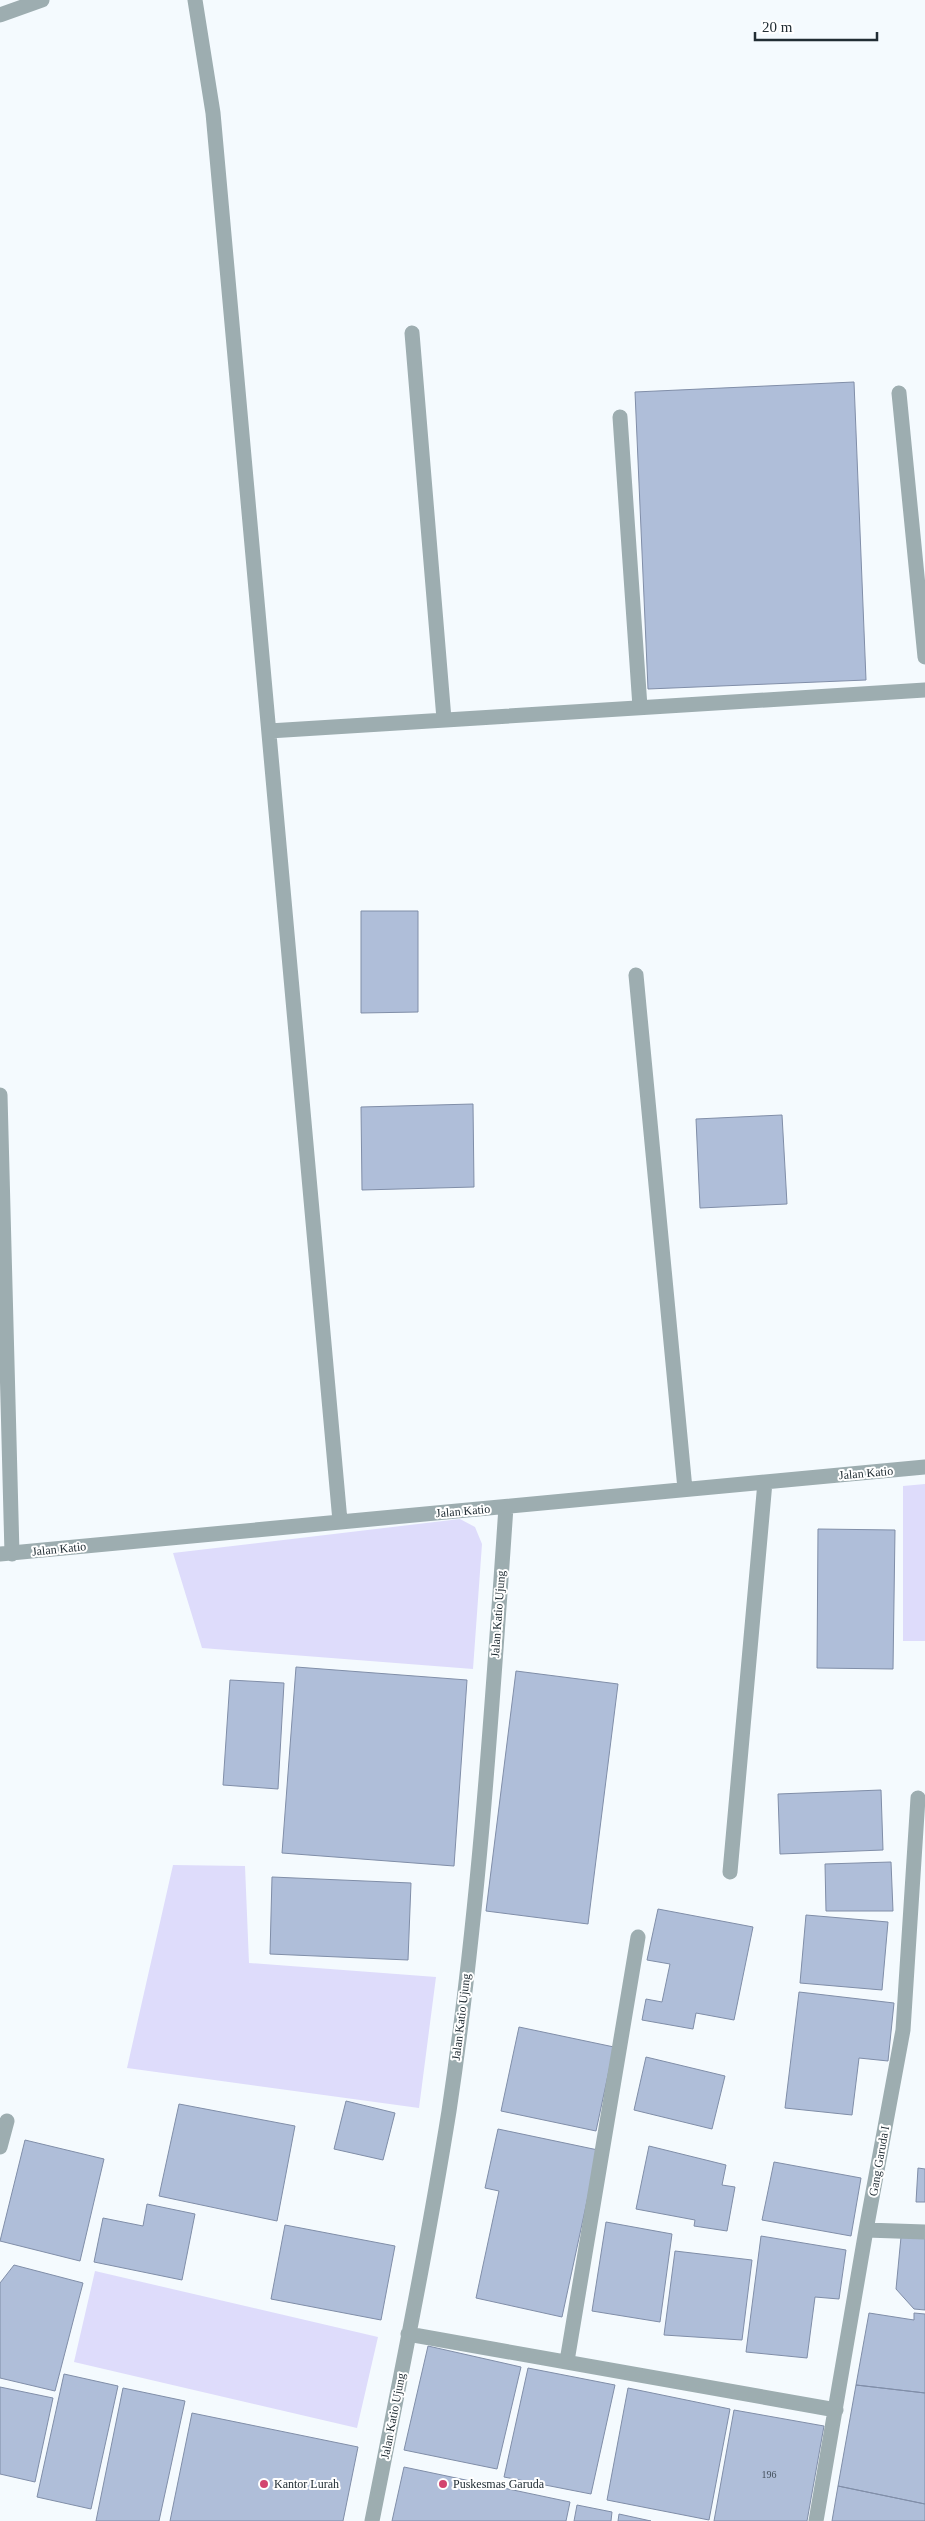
<svg xmlns="http://www.w3.org/2000/svg" width="925" height="2521" font-family="Georgia,serif">
<style>
.green{fill:#dedcfb}
.building{fill:#afbed9;stroke:#808ea8}
.lines{fill:none;stroke-linecap:round;stroke-linejoin:round}
.minor{stroke:#9dadb0;stroke-width:15}
.poi-dot{fill:#d3446f;stroke:#fff;stroke-width:2}
.labels{text-anchor:middle;dominant-baseline:central;stroke-width:4;stroke-linejoin:round;paint-order:stroke}
.number-label{font-size:10px;fill:#44515d}
.street-label{font-size:12px;fill:#212d34;stroke:#fff}
.poi-label{font-size:12px;fill:#212d34;stroke:#fff;text-anchor:start}
</style>
<rect width="100%" height="100%" fill="#f4fafe"/>
<path class="green" d="M925 1484V1641H903V1486Z
M460 1519 475 1527 482 1544 473 1669 202 1648 173 1553Z
M173 1865 245 1866 249 1963 436 1977 419 2108 127 2068Z
M95 2271 378 2337 357 2428 74 2362Z"/>
<path class="building" d="M854 382 866 680 648 689 635 392Z
M361 911H418V1012L361 1013Z
M473 1104 474 1187 362 1190 361 1107Z
M782 1115 787 1204 700 1208 696 1119Z
M818 1529 895 1530 893 1669 817 1668Z
M296 1667 467 1680 454 1866 282 1853Z
M516 1671 618 1684 588 1924 486 1911Z
M230 1680 284 1683 278 1789 223 1785Z
M881 1790 883 1850 780 1854 778 1794Z
M891 1862 893 1911H826L825 1864Z
M272 1877 411 1883 408 1960 270 1954Z
M658 1909 753 1927 734 2020 696 2013 693 2029 642 2020 646 1999 662 2002 670 1964 647 1960Z
M806 1915 888 1922 882 1990 800 1983Z
M799 1992 894 2003 888 2061 859 2058 852 2115 785 2108Z
M519 2027 614 2047 596 2131 501 2111Z
M646 2057 725 2076 712 2129 634 2110Z
M346 2101 395 2113 383 2160 334 2149Z
M179 2104 295 2126 277 2221 159 2196Z
M498 2129 598 2150 562 2317 476 2298 499 2191 485 2188Z
M25 2140 104 2159 80 2261 0 2241Z
M649 2146 726 2165 722 2185 735 2187 727 2231 694 2226 695 2220 636 2209Z
M774 2162 861 2178 851 2236 762 2220Z
M918 2168 925 2169V2202H916Z
M147 2204 195 2214 182 2280 94 2262 103 2218 143 2226Z
M606 2222 672 2234 660 2322 592 2311Z
M285 2225 395 2246 381 2320 271 2299Z
M761 2236 846 2250 839 2299 815 2297 807 2358 746 2352Z
M901 2237 925 2238V2310L914 2309 896 2289Z
M675 2251 752 2260 742 2340 664 2335Z
M14 2265 83 2283 55 2391 0 2378V2283Z
M869 2313 914 2320V2313L925 2314V2393L856 2385Z
M428 2346 521 2367 497 2469 404 2450Z
M528 2368 615 2385 591 2494 504 2477Z
M64 2374 118 2386 91 2509 37 2497Z
M856 2385 925 2393V2504L838 2486Z
M0 2387 53 2398 35 2482 0 2474Z
M123 2388 185 2401 159 2521H96Z
M628 2388 730 2409 709 2520 607 2500Z
M734 2410 824 2426 807 2521H714Z
M192 2413 358 2447 343 2521H170Z
M404 2467 570 2502 566 2521H392Z
M838 2486 925 2504V2521H832Z
M577 2505 612 2512 611 2521H574Z
M619 2514 651 2521H618Z"/>
<g class="lines">
<path class="minor" d="M195 0 213 113 340 1521
M0 15 42 0
M412 333 444 719
M899 393 925 657
M620 417 640 707
M269 731 925 690
M636 975 685 1489
M0 1095 12 1554
M0 1554 925 1467
M730 1872 765 1482
M0 2147 7 2121
M866 2230 925 2232
M408 2334 836 2410
M567 2361 638 1937
M372 2521C399 2385 427 2248 449 2111 479 1911 492 1709 506 1507
M816 2521 866 2230 903 2030 918 1798"/>
</g>
<g class="poi-dot">
<circle cx="264" cy="2484" r="5"/>
<circle cx="443" cy="2484" r="5"/>
</g>
<g class="labels">
<g class="number-label">
<text x="769" y="2474">196</text>
</g>
<g class="street-label">
<text transform="translate(866 1473) rotate(-5)">Jalan Katio</text>
<text transform="translate(463 1511) rotate(-5)">Jalan Katio</text>
<text transform="translate(59 1549) rotate(-6)">Jalan Katio</text>
<text transform="translate(498 1614) rotate(-86)">Jalan Katio Ujung</text>
<text transform="translate(461 2017) rotate(-83)">Jalan Katio Ujung</text>
<text transform="translate(879 2161) rotate(-80)">Gang Garuda I</text>
<text transform="translate(393 2416) rotate(-79)">Jalan Katio Ujung</text>
</g>
<g class="poi-label">
<text x="274" y="2484">Kantor Lurah</text>
<text x="453" y="2484">Puskesmas Garuda</text>
</g>
</g>
<path d="M755 32v8h122v-8" fill="none" stroke="#212d34" stroke-width="2.5"/>
<text x="762" y="32" font-size="15" fill="#212d34" stroke="#ffffff" stroke-width="4" paint-order="stroke">20 m</text>
</svg>
